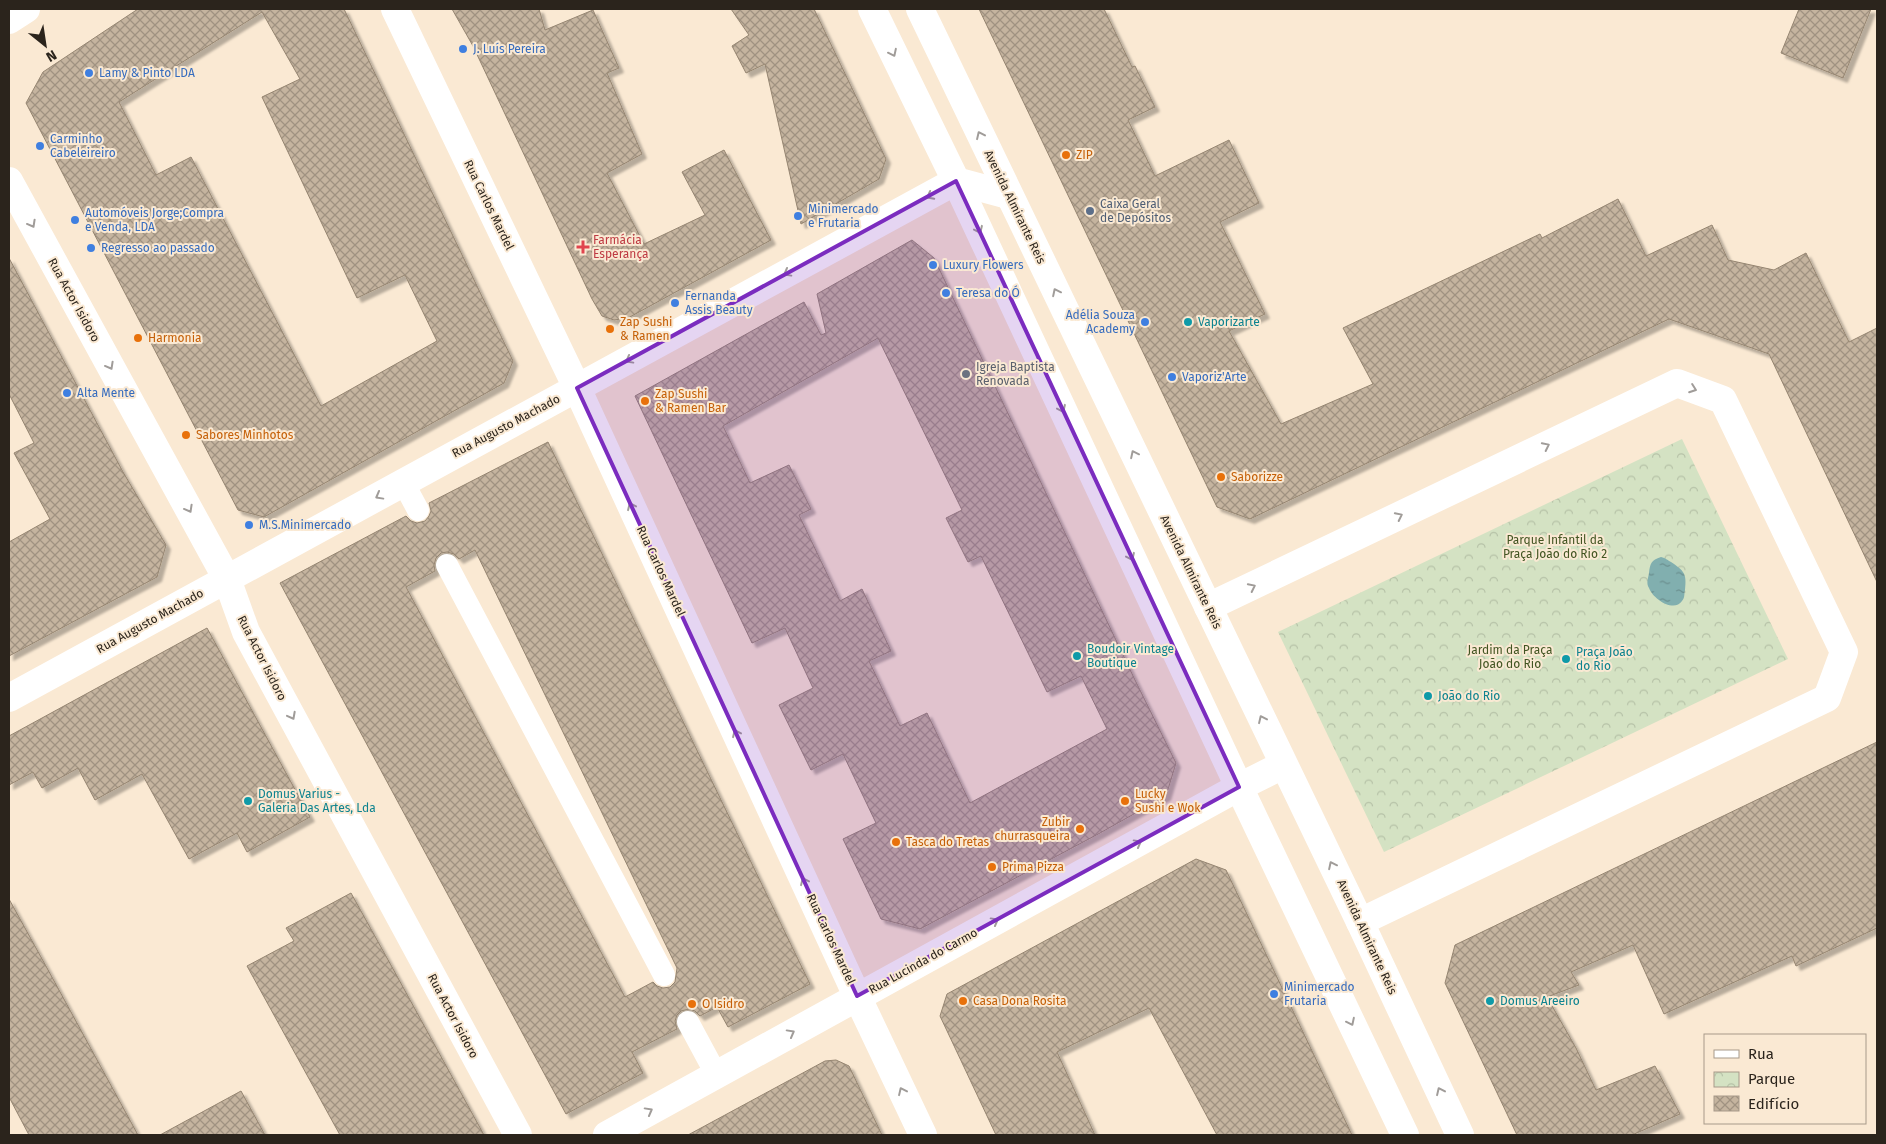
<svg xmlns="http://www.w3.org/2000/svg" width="1886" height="1144" font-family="'Fira Sans',sans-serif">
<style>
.park{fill:url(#park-crowns)}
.water{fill:url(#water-ripples)}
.building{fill:url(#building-cross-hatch);stroke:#958571;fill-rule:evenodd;filter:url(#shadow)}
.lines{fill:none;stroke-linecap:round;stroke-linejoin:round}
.lane{stroke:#fff;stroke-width:22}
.street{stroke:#fff;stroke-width:28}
.secondary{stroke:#fff;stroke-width:28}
.primary{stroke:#fff;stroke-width:28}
.oneway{stroke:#a09c99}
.marked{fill:#7b2cbf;fill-opacity:0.2;stroke:#7b2cbf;stroke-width:4;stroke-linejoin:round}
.shop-dot{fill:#3f7fe0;stroke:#fae9d3;stroke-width:2}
.food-dot{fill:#e8710a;stroke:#fae9d3;stroke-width:2}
.service-dot{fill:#5c6f8a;stroke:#fae9d3;stroke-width:2}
.health-dot{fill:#e0444e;stroke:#fae9d3;stroke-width:2}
.culture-dot{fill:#0f9aa8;stroke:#fae9d3;stroke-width:2}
.worship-dot{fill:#6b7280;stroke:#fae9d3;stroke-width:2}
.labels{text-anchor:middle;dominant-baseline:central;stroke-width:4;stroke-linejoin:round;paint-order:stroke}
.shop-label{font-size:12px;fill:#366cbe;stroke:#fae9d3;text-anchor:start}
.food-label{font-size:12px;fill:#c56008;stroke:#fae9d3;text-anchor:start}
.service-label{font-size:12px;fill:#4e5e75;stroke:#fae9d3;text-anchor:start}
.street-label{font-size:12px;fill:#2b241c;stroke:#fae9d3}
.health-label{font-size:12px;fill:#be3a42;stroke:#fae9d3;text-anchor:start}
.culture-label{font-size:12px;fill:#0d838f;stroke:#fae9d3;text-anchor:start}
.worship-label{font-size:12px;fill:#5b616d;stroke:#fae9d3;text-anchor:start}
.park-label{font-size:12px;fill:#425522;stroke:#fae9d3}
</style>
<defs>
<pattern id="park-crowns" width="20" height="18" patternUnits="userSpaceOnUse" patternTransform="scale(1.25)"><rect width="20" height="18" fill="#d4e2c3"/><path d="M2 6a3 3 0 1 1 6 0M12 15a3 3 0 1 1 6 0" fill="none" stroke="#b6c2a7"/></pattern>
<pattern id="water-ripples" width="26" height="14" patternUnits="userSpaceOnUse" patternTransform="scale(1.25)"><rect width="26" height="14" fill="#81afaf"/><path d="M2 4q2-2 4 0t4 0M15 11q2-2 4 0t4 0" fill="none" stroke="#6a8e8e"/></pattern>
<pattern id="building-cross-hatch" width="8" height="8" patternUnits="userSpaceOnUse" patternTransform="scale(1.25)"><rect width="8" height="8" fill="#c5b49f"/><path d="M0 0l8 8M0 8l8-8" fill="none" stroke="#a09281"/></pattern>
<filter id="shadow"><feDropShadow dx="4.5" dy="4.5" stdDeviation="1" flood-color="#0004"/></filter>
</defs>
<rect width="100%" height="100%" fill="#fae9d3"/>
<path class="park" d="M1682 439 1788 659 1384 852 1278 632Z"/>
<path class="water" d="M1661 557C1666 558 1667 560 1671 562 1684 571 1687 573 1685 590 1684 594 1685 598 1682 601 1674 613 1653 599 1649 588 1646 583 1648 579 1649 573 1650 564 1651 560 1661 557Z"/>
<path class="building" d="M138 9H344L513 361 504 383 264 517 238 510 26 103 43 72ZM262 12 300 79 262 97 357 298 405 275 437 341 321 406 191 157 156 175 119 102Z
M452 9H539L545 30 593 10 619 68 607 73 642 154 607 173 644 244 705 215 682 172 724 150 771 240 628 318 614 320 602 316 592 299 473 46Z
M731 9H814L886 159 879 179 801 224 765 64 746 73 732 46 749 35Z
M979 9H1104L1132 67 1135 66 1155 107 1128 120 1155 176 1229 140 1259 203 1220 222 1265 314 1229 331 1281 424 1373 384 1343 328 1540 234 1542 238 1618 199 1646 256 1712 225 1728 260 1774 270 1806 253 1849 342 1877 328V582L1769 354 1669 319 1250 519 1217 507Z
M1799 9H1871L1843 78 1781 53Z
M912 240 934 258 1135 680 1176 763 1166 796 1100 833 920 929 881 919 843 839 876 823 843 754 811 770 779 705 813 688 785 628 752 643 635 396 804 302 821 335 826 333 817 294ZM878 338 962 510 946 518 968 562 981 556 1047 692 1081 676 1107 729 970 803 927 713 900 726 869 661 891 651 862 589 840 601 799 515 811 509 789 465 750 483 723 426Z
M9 258 123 472 166 545 157 577 9 656V542L50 519 14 453 34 443 9 394Z
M548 442 810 984 728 1027 717 1007 700 1016 695 1011 689 1009 681 1011 677 1015 675 1021 677 1029 632 1052 643 1073 566 1114 280 583 406 516 411 521 417 523 425 521 429 516 431 511 429 503ZM475 550 677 968 675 982 670 987 663 988 657 986 653 982 625 997 406 587 435 571 434 565 436 558 441 553 447 552 454 554 459 559Z
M207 628 310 817 247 852 237 833 189 859 142 774 95 800 78 768 42 788 33 772 9 785V736Z
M1877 742V928L1796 966 1792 956 1664 1014 1633 945 1571 972 1579 985 1547 997 1576 1048 1596 1090 1655 1066 1680 1114 1632 1135H1517L1445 983 1455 945Z
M1196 859 1226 870 1352 1135H1217L1149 1008 1057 1052 1095 1135H996L940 1016 947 994Z
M351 893 392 967 484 1135H340L247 966 294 941 286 928Z
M9 899 47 968 138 1135H29L9 1097Z
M836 1060 849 1066 882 1135H688L825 1061Z
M241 1091 265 1135H160Z"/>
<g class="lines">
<path class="lane" d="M403 482 418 510
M447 565 664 975
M688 1022 716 1074"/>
<path class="street" d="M395 9 577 388 857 996 923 1135
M9 181 227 579 246 632 518 1135
M1208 607 1677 383 1723 400 1844 652 1827 698 1360 922
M9 698 956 181 1008 195
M607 1135 1239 787"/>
<path class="secondary" d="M9 20 26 9"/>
<path class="primary" d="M872 9 956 181 1239 787 1405 1135
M920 9 1360 922 1460 1135
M1239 787 1283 765"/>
</g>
<defs><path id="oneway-chevron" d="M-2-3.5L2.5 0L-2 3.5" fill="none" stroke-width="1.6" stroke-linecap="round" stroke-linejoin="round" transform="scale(1.25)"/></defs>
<g class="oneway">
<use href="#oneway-chevron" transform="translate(893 53) rotate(64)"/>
<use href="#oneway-chevron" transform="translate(980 135) rotate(-115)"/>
<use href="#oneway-chevron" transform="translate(930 196) rotate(152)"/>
<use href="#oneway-chevron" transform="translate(32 224) rotate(61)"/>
<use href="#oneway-chevron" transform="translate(979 230) rotate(65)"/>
<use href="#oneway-chevron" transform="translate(787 273) rotate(151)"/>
<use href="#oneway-chevron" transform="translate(1056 292) rotate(-116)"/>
<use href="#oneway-chevron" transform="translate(629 360) rotate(151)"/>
<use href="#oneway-chevron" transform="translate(110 366) rotate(61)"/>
<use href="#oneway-chevron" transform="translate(1693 389) rotate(20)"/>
<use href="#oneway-chevron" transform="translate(1062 409) rotate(65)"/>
<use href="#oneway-chevron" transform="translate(1546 446) rotate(-26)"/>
<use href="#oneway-chevron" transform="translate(1134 454) rotate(-116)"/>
<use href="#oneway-chevron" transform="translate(379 496) rotate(151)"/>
<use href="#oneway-chevron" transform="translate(631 506) rotate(-115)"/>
<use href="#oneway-chevron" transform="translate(189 509) rotate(61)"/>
<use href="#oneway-chevron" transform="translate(1399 516) rotate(-26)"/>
<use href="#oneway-chevron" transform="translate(1131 557) rotate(65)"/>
<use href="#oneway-chevron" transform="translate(1252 587) rotate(-26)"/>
<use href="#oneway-chevron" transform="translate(292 716) rotate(62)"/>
<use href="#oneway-chevron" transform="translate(1262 719) rotate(-115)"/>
<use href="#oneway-chevron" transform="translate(736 733) rotate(-115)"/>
<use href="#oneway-chevron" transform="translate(1138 843) rotate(-29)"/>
<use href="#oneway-chevron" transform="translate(1332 865) rotate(-116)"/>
<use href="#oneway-chevron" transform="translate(804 881) rotate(-115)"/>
<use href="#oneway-chevron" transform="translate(995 921) rotate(-29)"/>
<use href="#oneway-chevron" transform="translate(1351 1022) rotate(64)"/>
<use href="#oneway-chevron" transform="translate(791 1033) rotate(-29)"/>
<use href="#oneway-chevron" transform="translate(902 1091) rotate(-115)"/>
<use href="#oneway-chevron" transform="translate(1440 1091) rotate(-115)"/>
<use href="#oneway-chevron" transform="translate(649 1111) rotate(-29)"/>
</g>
<path class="marked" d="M956 181 1239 787 857 996 577 388Z"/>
<g class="shop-dot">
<circle cx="463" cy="49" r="5"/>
<circle cx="89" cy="73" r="5"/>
<circle cx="40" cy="146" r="5"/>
<circle cx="798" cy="216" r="5"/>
<circle cx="75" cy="220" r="5"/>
<circle cx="91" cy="248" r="5"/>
<circle cx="933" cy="265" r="5"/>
<circle cx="946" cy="293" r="5"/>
<circle cx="675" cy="303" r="5"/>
<circle cx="1145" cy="322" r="5"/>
<circle cx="1172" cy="377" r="5"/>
<circle cx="67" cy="393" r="5"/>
<circle cx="249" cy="525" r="5"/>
<circle cx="1274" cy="994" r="5"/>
</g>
<g class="food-dot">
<circle cx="1066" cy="155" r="5"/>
<circle cx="610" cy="329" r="5"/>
<circle cx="138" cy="338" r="5"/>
<circle cx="645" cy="401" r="5"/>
<circle cx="186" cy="435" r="5"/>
<circle cx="1221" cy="477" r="5"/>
<circle cx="1125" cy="801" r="5"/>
<circle cx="1080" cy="829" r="5"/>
<circle cx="896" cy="842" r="5"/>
<circle cx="992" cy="867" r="5"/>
<circle cx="963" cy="1001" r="5"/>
<circle cx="692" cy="1004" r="5"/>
</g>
<circle class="service-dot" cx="1090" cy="211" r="5"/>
<path class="health-dot" d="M580.5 239.5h5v5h5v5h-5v5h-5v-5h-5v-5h5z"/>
<g class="culture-dot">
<circle cx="1188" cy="322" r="5"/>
<circle cx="1077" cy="656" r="5"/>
<circle cx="1566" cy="659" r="5"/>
<circle cx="1428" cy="696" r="5"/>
<circle cx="248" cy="801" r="5"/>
<circle cx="1490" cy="1001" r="5"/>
</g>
<circle class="worship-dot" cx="966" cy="374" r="5"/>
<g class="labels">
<g class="shop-label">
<text x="473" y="49">J. Luís Pereira</text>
<text x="99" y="73">Lamy &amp; Pinto LDA</text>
<text x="50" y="139">Carminho<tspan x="50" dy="14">Cabeleireiro</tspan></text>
<text x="808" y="209">Minimercado<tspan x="808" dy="14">e Frutaria</tspan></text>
<text x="85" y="213">Automóveis Jorge;Compra<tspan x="85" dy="14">e Venda, LDA</tspan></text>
<text x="101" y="248">Regresso ao passado</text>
<text x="943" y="265">Luxury Flowers</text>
<text x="956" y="293">Teresa do Ó</text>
<text x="685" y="296">Fernanda<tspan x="685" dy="14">Assis Beauty</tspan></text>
<text x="1135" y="315" text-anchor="end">Adélia Souza<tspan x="1135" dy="14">Academy</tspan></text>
<text x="1182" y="377">Vaporiz'Arte</text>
<text x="77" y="393">Alta Mente</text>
<text x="259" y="525">M.S.Minimercado</text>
<text x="1284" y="987">Minimercado<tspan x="1284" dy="14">Frutaria</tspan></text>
</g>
<g class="food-label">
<text x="1076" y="155">ZIP</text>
<text x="620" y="322">Zap Sushi<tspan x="620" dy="14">&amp; Ramen</tspan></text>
<text x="148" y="338">Harmonia</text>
<text x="655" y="394">Zap Sushi<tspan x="655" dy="14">&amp; Ramen Bar</tspan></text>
<text x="196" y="435">Sabores Minhotos</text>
<text x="1231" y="477">Saborizze</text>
<text x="1135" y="794">Lucky<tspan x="1135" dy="14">Sushi e Wok</tspan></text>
<text x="1070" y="822" text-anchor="end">Zubir<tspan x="1070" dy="14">churrasqueira</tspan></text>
<text x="906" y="842">Tasca do Tretas</text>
<text x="1002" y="867">Prima Pizza</text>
<text x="973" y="1001">Casa Dona Rosita</text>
<text x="702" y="1004">O Isidro</text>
</g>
<g class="service-label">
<text x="1100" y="204">Caixa Geral<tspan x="1100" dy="14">de Depósitos</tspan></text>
</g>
<g class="street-label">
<text transform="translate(489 205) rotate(64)">Rua Carlos Mardel</text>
<text transform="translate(1015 207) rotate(64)">Avenida Almirante Reis</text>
<text transform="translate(74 300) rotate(61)">Rua Actor Isidoro</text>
<text transform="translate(506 426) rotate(-28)">Rua Augusto Machado</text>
<text transform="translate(661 571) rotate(65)">Rua Carlos Mardel</text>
<text transform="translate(1191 572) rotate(64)">Avenida Almirante Reis</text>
<text transform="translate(150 621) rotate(-29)">Rua Augusto Machado</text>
<text transform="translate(262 658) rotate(63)">Rua Actor Isidoro</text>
<text transform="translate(1367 937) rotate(65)">Avenida Almirante Reis</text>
<text transform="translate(831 939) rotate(65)">Rua Carlos Mardel</text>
<text transform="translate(923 961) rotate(-29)">Rua Lucinda do Carmo</text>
<text transform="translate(453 1016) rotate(62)">Rua Actor Isidoro</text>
</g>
<g class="health-label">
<text x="593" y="240">Farmácia<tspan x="593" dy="14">Esperança</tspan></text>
</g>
<g class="culture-label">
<text x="1198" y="322">Vaporizarte</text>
<text x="1087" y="649">Boudoir Vintage<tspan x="1087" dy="14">Boutique</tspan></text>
<text x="1576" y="652">Praça João<tspan x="1576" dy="14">do Rio</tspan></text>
<text x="1438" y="696">João do Rio</text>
<text x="258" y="794">Domus Varius -<tspan x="258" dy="14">Galeria Das Artes, Lda</tspan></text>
<text x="1500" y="1001">Domus Areeiro</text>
</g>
<g class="worship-label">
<text x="976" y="367">Igreja Baptista<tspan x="976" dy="14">Renovada</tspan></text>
</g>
<g class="park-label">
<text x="1555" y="540">Parque Infantil da<tspan x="1555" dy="14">Praça João do Rio 2</tspan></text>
<text x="1510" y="650">Jardim da Praça<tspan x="1510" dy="14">João do Rio</tspan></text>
</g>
</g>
<rect width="1886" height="1144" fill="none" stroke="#2b241c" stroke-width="20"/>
<rect x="1704" y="1034" width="162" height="90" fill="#fae9d3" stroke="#a79a8a"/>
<rect x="1714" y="1050" width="25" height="8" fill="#ffffff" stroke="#a79a8a"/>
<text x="1748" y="1059" font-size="15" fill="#2b241c">Rua</text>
<rect x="1714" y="1072" width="25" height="15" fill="url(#park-crowns)" stroke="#a79a8a"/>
<text x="1748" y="1084" font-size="15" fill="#2b241c">Parque</text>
<rect x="1714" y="1096" width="25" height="15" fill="url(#building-cross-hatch)" stroke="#a79a8a"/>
<text x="1748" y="1109" font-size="15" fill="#2b241c">Edifício</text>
<g transform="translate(45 45) rotate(150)" stroke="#fae9d3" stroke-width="4" paint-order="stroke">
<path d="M0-4L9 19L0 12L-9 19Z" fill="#2b241c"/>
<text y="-8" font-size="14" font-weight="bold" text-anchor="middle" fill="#2b241c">N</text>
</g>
</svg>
